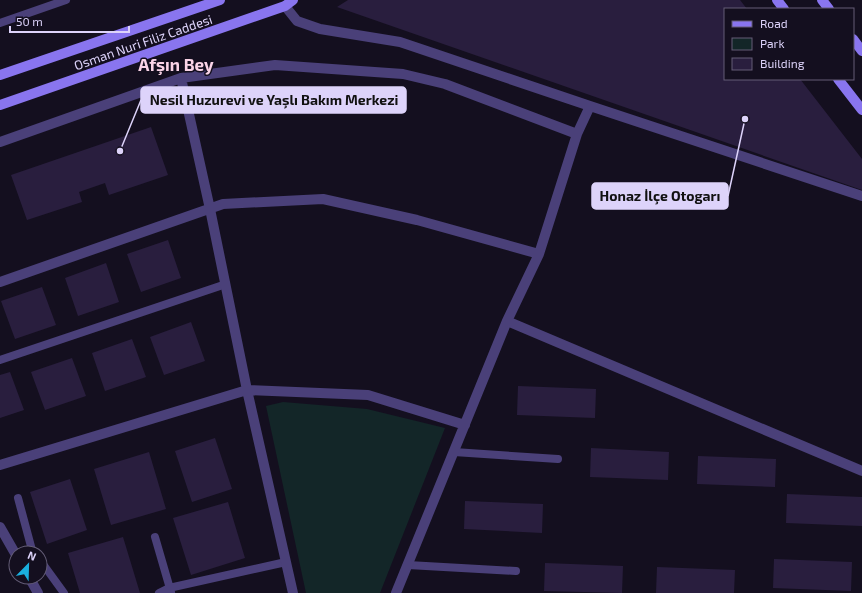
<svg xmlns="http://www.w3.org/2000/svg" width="862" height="593" font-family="'Exo 2',sans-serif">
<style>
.green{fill:#132628}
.building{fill:#291e3e}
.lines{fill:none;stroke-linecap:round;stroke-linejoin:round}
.lane{stroke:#4a4079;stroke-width:8}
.street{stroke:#4a4079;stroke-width:10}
.secondary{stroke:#8975ef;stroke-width:10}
.labels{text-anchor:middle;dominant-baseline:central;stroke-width:3;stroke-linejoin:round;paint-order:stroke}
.street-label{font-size:13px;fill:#ddd3fa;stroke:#140f1f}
.district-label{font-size:17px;font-weight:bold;fill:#fad4e7;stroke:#140f1f}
.leader{fill:none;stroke:#ddd3fa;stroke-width:1.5}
.callout-dot{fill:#ddd3fa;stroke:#140f1f;stroke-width:1.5}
.callout{fill:#ddd3fa;stroke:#ddd3fa;stroke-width:1.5}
.callout-label{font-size:14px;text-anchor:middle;font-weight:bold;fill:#111}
</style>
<rect width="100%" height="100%" fill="#140f1f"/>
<path class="green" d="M283 402 367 409 445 428 380 593H306L266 406Z"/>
<path class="building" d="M348 0H740L747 9H725V79H800L862 159V190L337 7Z
M151 127 168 175 109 195 105 183 79 192 82 202 27 220 11 175Z
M168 240 181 278 141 292 127 254Z
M106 263 119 302 78 316 65 278Z
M42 287 56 325 15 339 1 301Z
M191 322 205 361 164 375 150 337Z
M132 339 146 377 105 391 92 353Z
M72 358 86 396 45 410 31 372Z
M10 372 24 410 0 418V375Z
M518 386 596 389 595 418 517 415Z
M215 438 232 489 192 502 175 451Z
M591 448 669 452 668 480 590 477Z
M149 452 166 509 111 525 94 469Z
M698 456 776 459 775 487 697 484Z
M70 479 87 530 47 544 30 492Z
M787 494 862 497V526L786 523Z
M465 501 543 504 542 533 464 529Z
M228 502 245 558 191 575 173 518Z
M123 537 140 593H80L68 553Z
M774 559 852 562 851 591 773 588Z
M545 563 623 566 622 593 544 591Z
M657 567 735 570 734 593H656Z"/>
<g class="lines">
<path class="lane" d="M0 23 66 0
M0 360 226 284
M454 452 558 459
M18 498 32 550 35 553
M155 537 171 592
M40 560 64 593
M408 565 516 571
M159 593 169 588 286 562"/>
<path class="street" d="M285 6 297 21 320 29 400 42 590 106 862 196
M181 78 210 209 247 390 293 593
M0 142 181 78 275 65 403 74 445 84 577 134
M0 282 223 204 323 199 417 220 539 254
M507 321 862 471
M0 465 247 390 368 395 465 425
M0 527 16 555
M29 577 38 593
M396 593 507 321 539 254 577 134 590 106"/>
<path class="secondary" d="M777 0 784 9
M822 0 829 9
M853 39 862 51
M0 75 220 0
M838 79 862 110
M0 105 285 6 293 0"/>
</g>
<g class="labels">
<g class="street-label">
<text transform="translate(143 42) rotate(-19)">Osman Nuri Filiz Caddesi</text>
</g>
<g class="district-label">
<text x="176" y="64">Afşın Bey</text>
</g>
</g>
<path class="leader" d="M120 151L141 100M745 119L728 196"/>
<g class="callout-dot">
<circle cx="120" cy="151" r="4"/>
<circle cx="745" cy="119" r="4"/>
</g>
<g class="callout">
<rect x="141" y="87" width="265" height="26" rx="4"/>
<rect x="592" y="183" width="136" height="26" rx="4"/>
</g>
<g class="callout-label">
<text x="274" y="105">Nesil Huzurevi ve Yaşlı Bakım Merkezi</text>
<text x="660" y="201">Honaz İlçe Otogarı</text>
</g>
<rect x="724" y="8" width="130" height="72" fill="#140f1f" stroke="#645d77"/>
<rect x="732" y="21" width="20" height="6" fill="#8975ef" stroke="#645d77"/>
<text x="760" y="28" font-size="12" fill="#ddd3fa">Road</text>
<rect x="732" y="38" width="20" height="12" fill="#132628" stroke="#645d77"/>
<text x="760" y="48" font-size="12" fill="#ddd3fa">Park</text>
<rect x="732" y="58" width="20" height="12" fill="#291e3e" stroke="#645d77"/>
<text x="760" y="68" font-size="12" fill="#ddd3fa">Building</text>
<g transform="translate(28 565) rotate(23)"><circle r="19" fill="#140f1f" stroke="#645d77"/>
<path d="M0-3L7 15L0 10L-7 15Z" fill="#1aafde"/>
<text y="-6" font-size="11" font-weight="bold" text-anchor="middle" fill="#ddd3fa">N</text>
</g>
<path d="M10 26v6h119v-6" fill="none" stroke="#ddd3fa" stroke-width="2"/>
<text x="16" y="26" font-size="12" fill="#ddd3fa" stroke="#140f1f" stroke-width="3" paint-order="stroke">50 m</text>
</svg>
